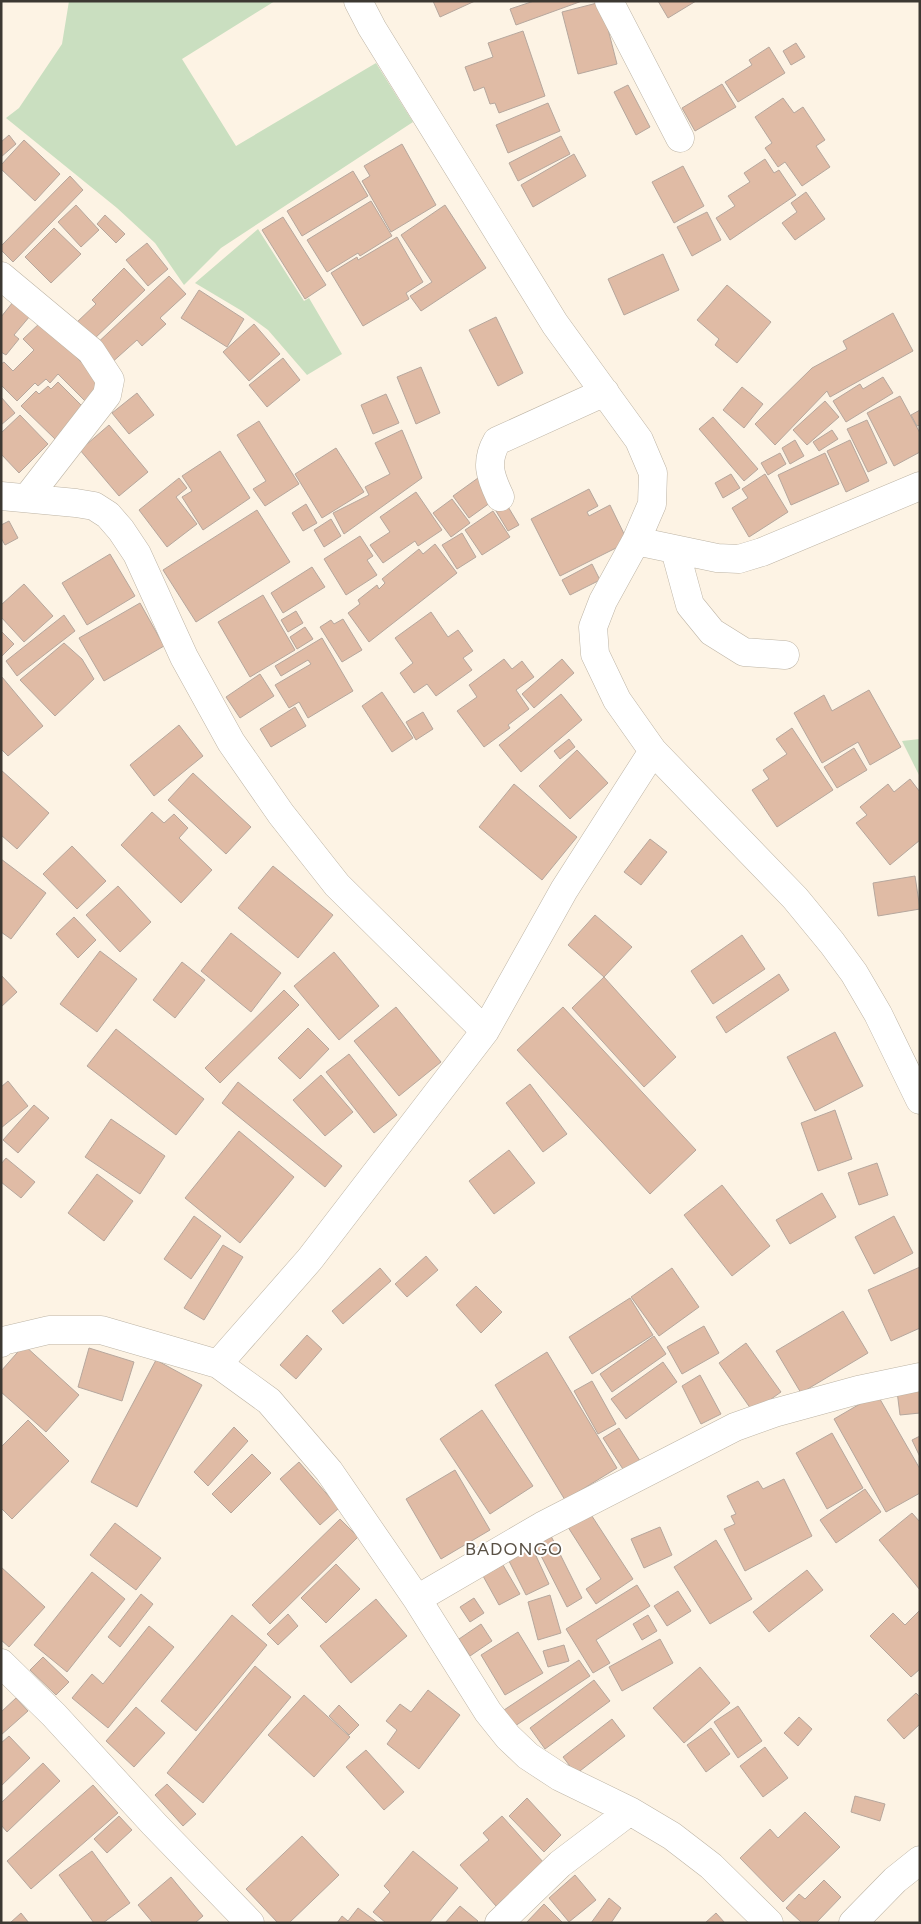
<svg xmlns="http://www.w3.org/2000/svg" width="921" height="1924" font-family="Figtree,sans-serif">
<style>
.green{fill:#cadfc0}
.building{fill:#e0bba5;stroke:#b6a79d}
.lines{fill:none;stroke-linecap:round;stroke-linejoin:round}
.minor-casing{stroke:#bdb4a5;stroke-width:29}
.minor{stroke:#fff;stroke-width:28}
.labels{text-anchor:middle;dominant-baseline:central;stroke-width:4;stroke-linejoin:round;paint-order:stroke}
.quarter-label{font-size:18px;letter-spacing:1px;fill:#5a5145;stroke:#fff}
</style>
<rect width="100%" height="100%" fill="#fdf3e4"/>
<path class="green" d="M69 1H275L182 59 236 146 376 63 413 122 221 248 184 285 155 243 117 208 6 118 19 108 62 44Z
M258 229 304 301 309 298 342 354 307 375 268 330 242 311 195 283Z
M920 739V777L902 741Z"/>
<path class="building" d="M433 1H475L440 17Z
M534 1H582L516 25 510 9Z
M658 1H696L668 18Z
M601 2 617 64 578 74 562 12Z
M523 31 545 96 499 113 495 103 490 104 484 87 474 91 465 67 493 57 488 43Z
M796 43 805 57 791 65 783 51Z
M769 47 785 73 738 102 725 82 752 65 749 60Z
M722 84 736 107 695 131 682 108Z
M628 85 650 127 636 135 614 92Z
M783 98 794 113 803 107 825 140 816 146 830 167 802 186 785 162 778 167 765 148 772 143 755 117Z
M548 103 560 131 508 153 496 125Z
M9 135 16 144 1 157V142Z
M561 136 570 154 518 181 509 163Z
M24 140 60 174 35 201 1 169V165Z
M402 144 436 205 391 232 362 181 370 176 364 166Z
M574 154 586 176 533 207 521 185Z
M765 159 774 173 779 170 796 195 730 240 716 218 735 206 728 196 750 182 744 173Z
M683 166 704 206 674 223 652 182Z
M353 171 368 196 302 236 287 211Z
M70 176 83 190 13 262 1 250V246Z
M806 192 825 219 795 240 782 223 797 212 791 203Z
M371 201 392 236 360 256 358 253 327 272 307 240Z
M76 205 99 230 81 247 58 222Z
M445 205 486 268 421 311 410 296 432 282 401 235Z
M707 212 721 240 692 256 677 227Z
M105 215 125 234 116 243 97 224Z
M283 217 326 285 305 299 262 230Z
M54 228 81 254 51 283 25 257Z
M397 237 423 282 406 293 409 299 363 326 331 273 357 257 358 260Z
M147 243 168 269 148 286 126 260Z
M663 254 679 290 624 315 608 279Z
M124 268 145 290 92 341 76 323 96 304 92 300Z
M169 276 186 294 160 318 166 324 142 346 137 340 109 365 93 347Z
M727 285 771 322 737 363 715 345 719 339 697 320Z
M199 290 244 319 227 347 181 318Z
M13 302 30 316 14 335 19 339 6 355 1 352V317Z
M893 313 913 351 830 397 827 391 775 445 755 424 812 368 847 349 843 341Z
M496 317 523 373 498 386 469 330Z
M41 322 102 383 85 401 58 374 50 383 46 379 38 386 35 383 17 401 1 385V364L4 362 13 371 34 350 23 339Z
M254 324 280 354 249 381 223 352Z
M283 358 300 380 267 407 249 385Z
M421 367 440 413 416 424 397 377Z
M883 377 893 393 846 422 833 401 860 384 863 389Z
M58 382 85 409 56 440 21 406 36 391 39 394 48 386 51 389Z
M742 387 763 404 744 428 723 410Z
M137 393 154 415 129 434 112 413Z
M386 394 399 423 373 434 361 405Z
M900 396 920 433V452L894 466 867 413Z
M1 397 15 413 1 425Z
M825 401 839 417 807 445 793 430Z
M920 410V425L917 426 911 415Z
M20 415 48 444 19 473 1 454V433Z
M713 417 758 469 744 481 699 429Z
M867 420 887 463 868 472 847 429Z
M259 421 299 484 265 506 253 489 266 481 237 435Z
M109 425 148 472 119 496 80 450Z
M402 430 422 478 344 534 333 513 369 495 365 487 390 474 375 443Z
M832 430 838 439 819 451 813 442Z
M795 440 804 456 790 464 782 448Z
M850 440 869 481 846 492 827 451Z
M336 448 364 492 322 518 295 474Z
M220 451 250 498 203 530 182 497 192 491 182 476Z
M780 453 786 464 768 475 761 463Z
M825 453 839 484 791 505 778 475Z
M731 474 740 488 723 498 715 483Z
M765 474 788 512 749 537 732 508 748 498 742 489Z
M179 478 187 488 176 497 197 524 167 547 139 510Z
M478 478 494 500 469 518 453 496Z
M589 489 598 506 587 512 589 516 610 505 628 542 560 576 531 519Z
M416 492 442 530 418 546 415 541 383 563 370 545 390 532 380 517Z
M452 499 470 523 451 537 433 513Z
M306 504 317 523 303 531 292 513Z
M507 505 519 525 508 531 496 511Z
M257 510 290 562 196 622 163 570Z
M493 511 510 537 482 555 465 530Z
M331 519 341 536 324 547 314 530Z
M9 521 18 538 5 545 1 538V525Z
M462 533 476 557 457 569 442 545Z
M360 536 373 556 367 560 377 575 346 595 324 559Z
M435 544 457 573 369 642 348 613 360 604 358 600 377 585 379 589 385 583 382 579 419 549 423 554Z
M110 554 135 596 87 625 62 583Z
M592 564 600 580 570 595 562 580Z
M312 567 325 587 283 613 271 593Z
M24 584 53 616 24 642 1 617V605Z
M263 595 295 650 250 677 218 622Z
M140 603 164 646 104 681 79 638Z
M296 611 303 623 288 632 281 620Z
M431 612 448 637 458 630 473 651 463 658 472 670 436 696 427 684 414 693 400 673 413 663 395 638Z
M64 615 75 631 17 676 6 661Z
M343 619 362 650 342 662 320 627 331 620 334 624Z
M305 627 313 639 297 649 290 637Z
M1 631 14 644 1 657Z
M322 638 353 691 308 718 299 702 289 708 275 685 311 664 308 660 281 676 275 666Z
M64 643 82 659 94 679 55 716 20 680Z
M504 659 512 669 522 661 534 677 516 690 529 709 508 725 510 728 484 747 457 711 477 697 469 685Z
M562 659 574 673 534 708 522 694Z
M260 674 274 696 240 718 226 697Z
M2 677 43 726 8 756 1 749Z
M869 690 901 747 870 765 858 742 822 763 794 713 824 695 832 711Z
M382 692 413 738 392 752 362 706Z
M561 694 582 720 521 772 499 745Z
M295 707 306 726 271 747 260 729Z
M423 712 433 729 416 740 406 722Z
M179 725 203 756 154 796 130 765Z
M792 728 833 790 777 827 752 790 769 779 763 770 787 754 776 739Z
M569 739 575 747 560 759 554 751Z
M854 748 867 770 837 788 824 767Z
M577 750 608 783 570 819 539 786Z
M1 770 49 813 17 849 1 835Z
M193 773 251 827 226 854 168 800Z
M910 779 920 792V840L890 865 856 823 867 815 860 807 888 784 894 792Z
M514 784 577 837 542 880 479 827Z
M152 812 164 823 174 814 188 828 179 838 212 870 181 903 121 845Z
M650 839 667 852 641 885 624 872Z
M72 846 106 881 77 909 43 874Z
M1 859 46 893 11 939 1 932Z
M273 866 333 915 298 958 238 908Z
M915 876 920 909 878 916 873 883Z
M118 886 151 922 120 952 86 915Z
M595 915 632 947 604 977 568 945Z
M74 917 96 940 78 958 56 934Z
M231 933 281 973 251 1012 201 971Z
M742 935 765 969 713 1004 691 971Z
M100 951 137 979 97 1032 60 1004Z
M334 952 379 1006 339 1040 294 986Z
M182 962 205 980 175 1018 153 1000Z
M779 974 789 990 726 1033 716 1017Z
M1 975 17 992 1 1007Z
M604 977 676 1057 644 1087 572 1008Z
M284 990 299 1005 220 1083 205 1068Z
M396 1007 441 1062 399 1096 354 1041Z
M563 1007 696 1150 650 1194 517 1050Z
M308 1028 329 1049 300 1079 278 1058Z
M116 1029 204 1099 176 1135 87 1066Z
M835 1032 863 1086 815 1111 787 1057Z
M349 1054 397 1115 374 1133 326 1072Z
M321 1075 353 1112 325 1136 293 1100Z
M8 1081 28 1106 1 1128V1087Z
M238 1082 342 1166 325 1187 222 1103Z
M530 1084 567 1134 543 1152 506 1103Z
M34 1105 49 1118 18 1153 3 1140Z
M835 1110 852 1159 818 1171 801 1123Z
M111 1119 165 1156 140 1194 85 1157Z
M239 1131 294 1177 240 1243 185 1198Z
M509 1150 535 1183 494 1214 469 1181Z
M6 1158 35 1182 21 1198 1 1182V1164Z
M877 1163 888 1195 859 1205 848 1173Z
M97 1174 133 1201 104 1241 68 1213Z
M722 1185 770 1246 732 1276 684 1215Z
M822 1193 836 1217 790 1244 776 1220Z
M194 1216 221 1236 191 1279 164 1259Z
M894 1216 913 1253 874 1274 855 1237Z
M223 1245 243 1257 204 1320 184 1308Z
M426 1256 438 1270 407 1297 395 1284Z
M920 1267V1328L891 1341 868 1290Z
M380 1268 391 1281 343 1324 332 1311Z
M672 1268 699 1307 659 1336 631 1297Z
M476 1286 502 1312 481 1333 456 1305Z
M630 1298 653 1335 592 1374 569 1337Z
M843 1311 868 1353 801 1393 776 1351Z
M704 1326 719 1353 682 1374 667 1347Z
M307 1335 322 1349 296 1379 280 1365Z
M654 1336 666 1354 612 1392 600 1374Z
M746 1343 781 1392 753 1412 719 1363Z
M24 1345 79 1395 46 1432 1 1392V1371Z
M89 1348 134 1362 122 1401 78 1387Z
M547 1352 617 1468 565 1500 495 1385Z
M156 1360 202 1385 137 1507 91 1482Z
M663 1362 677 1382 626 1419 611 1399Z
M700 1375 721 1414 701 1424 682 1386Z
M592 1381 616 1424 598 1434 574 1391Z
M920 1388V1413L900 1415 897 1391Z
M877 1394 920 1469V1493L886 1512 834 1419Z
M482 1410 533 1486 490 1514 440 1439Z
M28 1420 69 1461 12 1519 1 1508V1447Z
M234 1427 248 1441 208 1486 194 1472Z
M619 1428 644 1467 628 1477 603 1438Z
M832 1433 863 1488 827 1509 796 1453Z
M920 1436V1457L912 1440Z
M252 1454 271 1473 231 1513 212 1494Z
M299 1462 339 1508 320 1525 280 1479Z
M455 1470 490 1530 441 1559 406 1499Z
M784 1479 812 1536 745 1571 724 1529 735 1524 731 1516 736 1514 727 1496 758 1481 763 1489Z
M865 1489 881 1512 836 1543 820 1520Z
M588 1510 633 1579 596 1604 586 1589 601 1579 566 1524Z
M912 1513 920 1522V1590L879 1540Z
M340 1519 358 1537 270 1624 252 1605Z
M115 1523 161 1558 136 1590 90 1555Z
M660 1527 672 1555 644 1568 631 1539Z
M550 1534 582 1598 567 1607 534 1542Z
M716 1540 752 1599 710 1624 674 1567Z
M531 1545 549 1584 526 1595 507 1557Z
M336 1564 360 1589 326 1623 301 1598Z
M503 1565 520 1594 499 1605 483 1576Z
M1 1567 45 1607 9 1647 1 1640Z
M807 1570 823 1590 769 1632 753 1612Z
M92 1572 125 1599 67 1672 34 1645Z
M637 1585 650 1606 596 1640 610 1663 593 1673 566 1629Z
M678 1591 691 1611 667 1626 654 1606Z
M141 1594 153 1604 120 1647 108 1637Z
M550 1595 561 1633 538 1640 528 1602Z
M474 1598 484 1613 470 1622 460 1607Z
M376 1599 407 1636 351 1683 320 1646Z
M920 1610V1669L911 1677 870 1636 893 1613 905 1625Z
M288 1614 298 1626 278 1645 267 1634Z
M232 1615 267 1645 196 1731 161 1701Z
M648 1615 657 1631 642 1640 633 1624Z
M481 1624 492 1641 470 1656 459 1639Z
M149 1626 174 1647 108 1728 72 1698 92 1674 103 1684Z
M518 1632 543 1673 505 1695 481 1655Z
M660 1639 673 1663 622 1691 609 1667Z
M564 1645 569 1661 548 1667 543 1651Z
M43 1657 69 1682 56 1695 30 1670Z
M579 1660 590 1676 512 1728 501 1712Z
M255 1666 291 1697 203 1803 167 1773Z
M700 1667 730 1703 684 1743 653 1708Z
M594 1680 610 1701 545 1749 530 1728Z
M428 1690 460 1715 419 1769 387 1744 397 1730 386 1721 400 1704 411 1712Z
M916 1693 920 1697V1724L904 1739 887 1720Z
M304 1695 350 1737 314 1777 268 1735Z
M16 1698 28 1711 1 1735V1712Z
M339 1705 359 1725 349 1735 329 1716Z
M738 1706 762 1741 738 1758 714 1722Z
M136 1707 165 1733 134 1767 106 1741Z
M799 1717 812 1729 798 1746 784 1733Z
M612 1719 625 1736 576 1774 563 1757Z
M711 1728 730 1754 706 1772 687 1745Z
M9 1736 30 1758 1 1786V1743Z
M765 1747 788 1778 763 1797 740 1766Z
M366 1750 404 1792 384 1810 346 1767Z
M43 1763 60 1781 7 1832 1 1825V1803Z
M167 1784 196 1814 183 1826 155 1795Z
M93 1785 118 1813 31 1889 7 1861Z
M855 1796 885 1804 880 1821 851 1812Z
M527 1798 561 1835 544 1852 509 1816Z
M805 1812 840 1847 783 1902 740 1858 770 1829 778 1838Z
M119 1816 132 1830 107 1853 94 1839Z
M502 1816 544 1863 496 1906 460 1865 489 1840 483 1833Z
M302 1836 339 1875 289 1923H278L246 1889Z
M92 1851 130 1903 103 1923H94L59 1875Z
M413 1851 458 1888 429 1923H386L373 1912 390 1892 384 1886Z
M575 1875 596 1900 569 1922 549 1898Z
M171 1877 203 1916 195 1923H153L138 1905Z
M824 1880 841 1897 816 1923H802L786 1908 799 1894 805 1899Z
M609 1898 621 1908 611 1923H591Z
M544 1904 563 1923H526Z
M460 1906 478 1921 476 1923H445Z
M358 1908 378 1923H337L342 1916 348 1921Z
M21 1913 29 1923H10Z
M716 1913 725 1923H705Z"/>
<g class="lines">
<defs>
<path id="minor" d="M358 1 372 28 555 324 639 440 653 473 652 504 636 541 603 601 593 627 595 654 617 700 653 751 795 898 832 943 854 973 878 1014 920 1100
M609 1 680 138
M1 276 91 351 110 380 107 395 27 498
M1 496 76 503 94 506 108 515 121 530 137 554 184 657 231 742 281 814 337 885 485 1031
M500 497C490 476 485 462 497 441L605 392
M636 541 717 558 739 559 762 552 920 486
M675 550 690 605 712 632 744 652 785 655
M653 751 564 890 485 1031 310 1259 218 1364 269 1401 329 1471 417 1599 488 1712 508 1737 528 1756 560 1777 630 1811 672 1836 711 1866 769 1923
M1 1343 3 1341 49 1330H101L218 1364
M417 1599 542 1526 735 1427 774 1413 858 1390 920 1377
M1 1663 54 1715 154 1824 250 1923
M499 1923 560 1864 630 1811
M853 1923 895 1880 920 1860"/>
</defs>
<use href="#minor" class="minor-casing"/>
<use href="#minor" class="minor"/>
</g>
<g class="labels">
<g class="quarter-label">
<text x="514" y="1549">BADONGO</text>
</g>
</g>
<rect width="921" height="1924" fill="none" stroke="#3c3832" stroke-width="5"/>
</svg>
